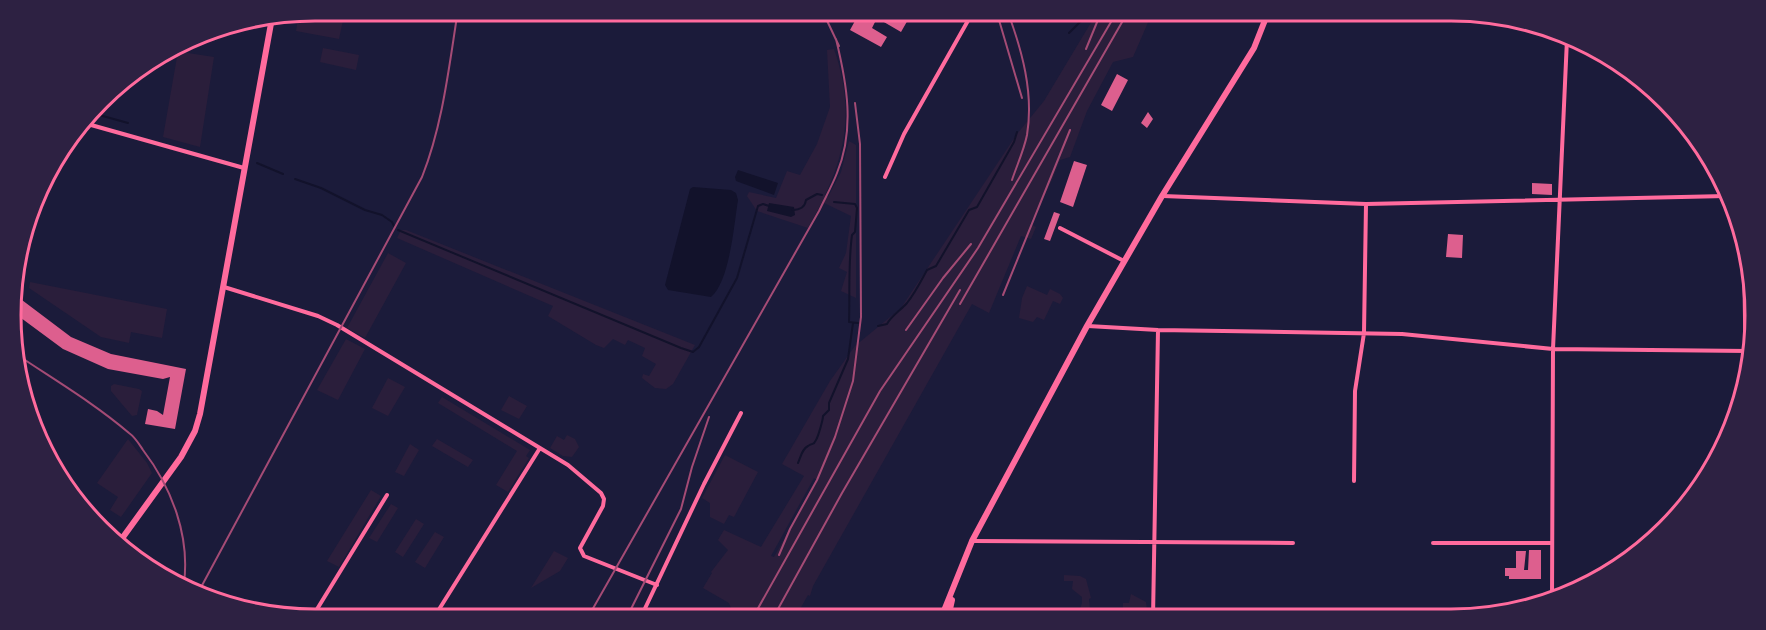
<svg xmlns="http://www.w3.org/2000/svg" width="1766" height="630" font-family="'Playfair Display',serif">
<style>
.green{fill:#2a1e3b;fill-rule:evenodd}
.water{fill:#12122b}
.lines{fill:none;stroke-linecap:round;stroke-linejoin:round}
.stream{stroke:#12122b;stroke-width:2}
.building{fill:#dd5f8e}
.minor{stroke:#ff6b9d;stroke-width:4}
.secondary{stroke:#ff6b9d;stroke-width:6}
.rail{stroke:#a44b75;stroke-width:2}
.rim{fill:none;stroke:#ff6b9d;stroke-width:3}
</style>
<rect width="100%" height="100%" fill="#1b1b3a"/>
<path class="green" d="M315 11H345L339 39 296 31 299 13Z
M1098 11H1153L1133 57 1113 62 1087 111 1070 157 1060 160 1052 180 1030 224 1036 227 1031 239 1021 236 989 313 972 304 813 586 810 596 808 595 795 618 727 619 732 611 729 603 703 588 712 573 711 572 728 550 718 540 724 530 761 547 804 476 782 464 830 381 855 346 901 308 1017 134 1044 101ZM814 478 817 480 814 485 774 557 771 556Z
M323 48 359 55 356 70 320 62Z
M834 49C852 101 849 145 825 195L828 197 841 172 849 141 856 145V298L841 291 847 272 839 268 846 253 851 216 822 202 808 228 757 211 747 196 749 192 776 198 787 171 800 175 817 144 830 107 827 50Z
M175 51 214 57 200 147 163 137 177 57Z
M401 230H406L695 345 673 384 666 389 655 388 642 378 643 374 649 376 656 364 642 356 645 348 628 340 625 345 613 339 604 348 596 345 548 316 553 306 397 238Z
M388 253 406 263 365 338 347 328Z
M30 282 167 309 162 338 131 332 129 343 101 337 29 288Z
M1027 286 1047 295 1050 289 1060 294 1063 298 1060 304 1053 301 1044 320 1037 317 1033 322 1019 318 1022 298Z
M346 339 365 349 338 400 317 390Z
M388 378 405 387 388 416 372 408Z
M114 384 139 389 142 391 137 415 132 416 111 391V386Z
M509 396 527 406 519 419 501 410Z
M442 397 530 450 526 456 529 458 508 492 496 485 517 451 438 403Z
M567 435 575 439 579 447 572 457 563 456 550 448 557 436 564 440Z
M128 439 147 463 152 473 121 517 110 510 118 497 97 483Z
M437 439 473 460 468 467 432 446Z
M410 444 419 450 404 476 395 472Z
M725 455 758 472 734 517 729 515 724 524 710 517V503L702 498Z
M371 490 381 496 339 567 327 561Z
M391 504 398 508 377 542 369 538Z
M416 519 424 524 403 557 395 552Z
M435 532 444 537 425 568 415 562Z
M554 551 568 558 560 571 531 588Z
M1064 575 1080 576 1086 579 1091 598 1089 599 1091 618H1077L1082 603V597L1072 589 1073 581H1064Z
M1131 594 1146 602 1148 618H1123V603H1129Z"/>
<path class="water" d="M738 170 778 183 774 195 736 181 735 177Z
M693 187 731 190 736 193 738 200C734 224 730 281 711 297L668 290 665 285 690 189Z
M769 203 794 207 795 215 791 217 767 211Z"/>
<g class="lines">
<path class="stream" d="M1069 33 1083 19 1087 10
M92 113 128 123
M257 163 283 174
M295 179 321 188 365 210 382 215 392 222 394 226
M834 202 855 204 857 208 855 232 852 235C848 264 850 293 849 322L858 323
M792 210C799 210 805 208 806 200L817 194 822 195
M398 230 681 348 693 352 699 347 737 278 758 206 763 204 769 206
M878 326 887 324C891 316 901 310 907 303 915 293 921 281 927 270L936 266 969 210 977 207 1014 142 1017 132
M798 463C801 456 802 449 808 446 814 442 813 446 816 440 818 437 823 420 823 416L829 410V403L848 359 853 323"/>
</g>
<path class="building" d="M861 10H895L909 18 901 32 877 18 872 28 887 37 881 47 850 30Z
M1117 74 1128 80 1112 111 1101 105Z
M1148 112 1153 119 1147 128 1141 123Z
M1074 161 1087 165 1073 207 1060 202Z
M1532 183 1552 184V195L1532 194Z
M1054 212 1060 214 1050 241 1044 239Z
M1448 234 1463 235 1462 258 1446 257Z
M14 294 71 337 111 354 186 369 175 429 145 424 148 409 157 411 163 415 170 377 163 379 108 369 63 349 17 315 14 310Z
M1529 550H1541V579H1509V576H1505V568H1516V551H1526L1524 570H1528Z"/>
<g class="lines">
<path class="minor" d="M84 123 244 168
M885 177 904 134 974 10
M1163 196 1366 204 1726 196
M1060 228 1124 261
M1744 251 1746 386
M224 287 318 316 337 325 568 465 601 493 604 499 603 506 580 548 584 556 657 585
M1088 326 1158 330 1402 334 1553 349 1748 351
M1354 481 1355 391 1364 333 1366 204
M973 541 1293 543
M1433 543H1552
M1552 598 1553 349 1567 39
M1153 618 1158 330
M311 619 387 495
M433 619 540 448
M640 619 704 484 741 413"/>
<path class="secondary" d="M118 544 181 457 195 431 200 414 272 18
M941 618 972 541 1087 326 1162 196 1254 48 1269 10
M948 618 952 600"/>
<path class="rail" d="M822 10 839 46
M1007 10C1022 50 1034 93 1027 135 1024 150 1017 165 1012 180
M999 20 1022 98
M1086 49 1102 10
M1003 295 1070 130
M960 304 1129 10
M906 330 943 278 971 244
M16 354C53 379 94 403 129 433 135 437 139 444 143 450 172 488 190 536 184 583
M779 555 790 529 817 480 835 437 853 381 861 317 860 144 855 103
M199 591 422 177C443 124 449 66 458 10
M773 618 842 493 960 290
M587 619 819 211C825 198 832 186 837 173 855 129 847 84 836 39
M626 619 681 509 692 467 709 417
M752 619 880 391 978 248 1118 10"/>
</g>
<path d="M0 0H1766V630H0ZM315 21H1451A294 294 0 0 1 1745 315V315A294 294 0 0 1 1451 609H315A294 294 0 0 1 21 315V315A294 294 0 0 1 315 21Z" fill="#2d2142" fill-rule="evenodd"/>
<path class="rim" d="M315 21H1451A294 294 0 0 1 1745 315V315A294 294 0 0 1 1451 609H315A294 294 0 0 1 21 315V315A294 294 0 0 1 315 21Z"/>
</svg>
